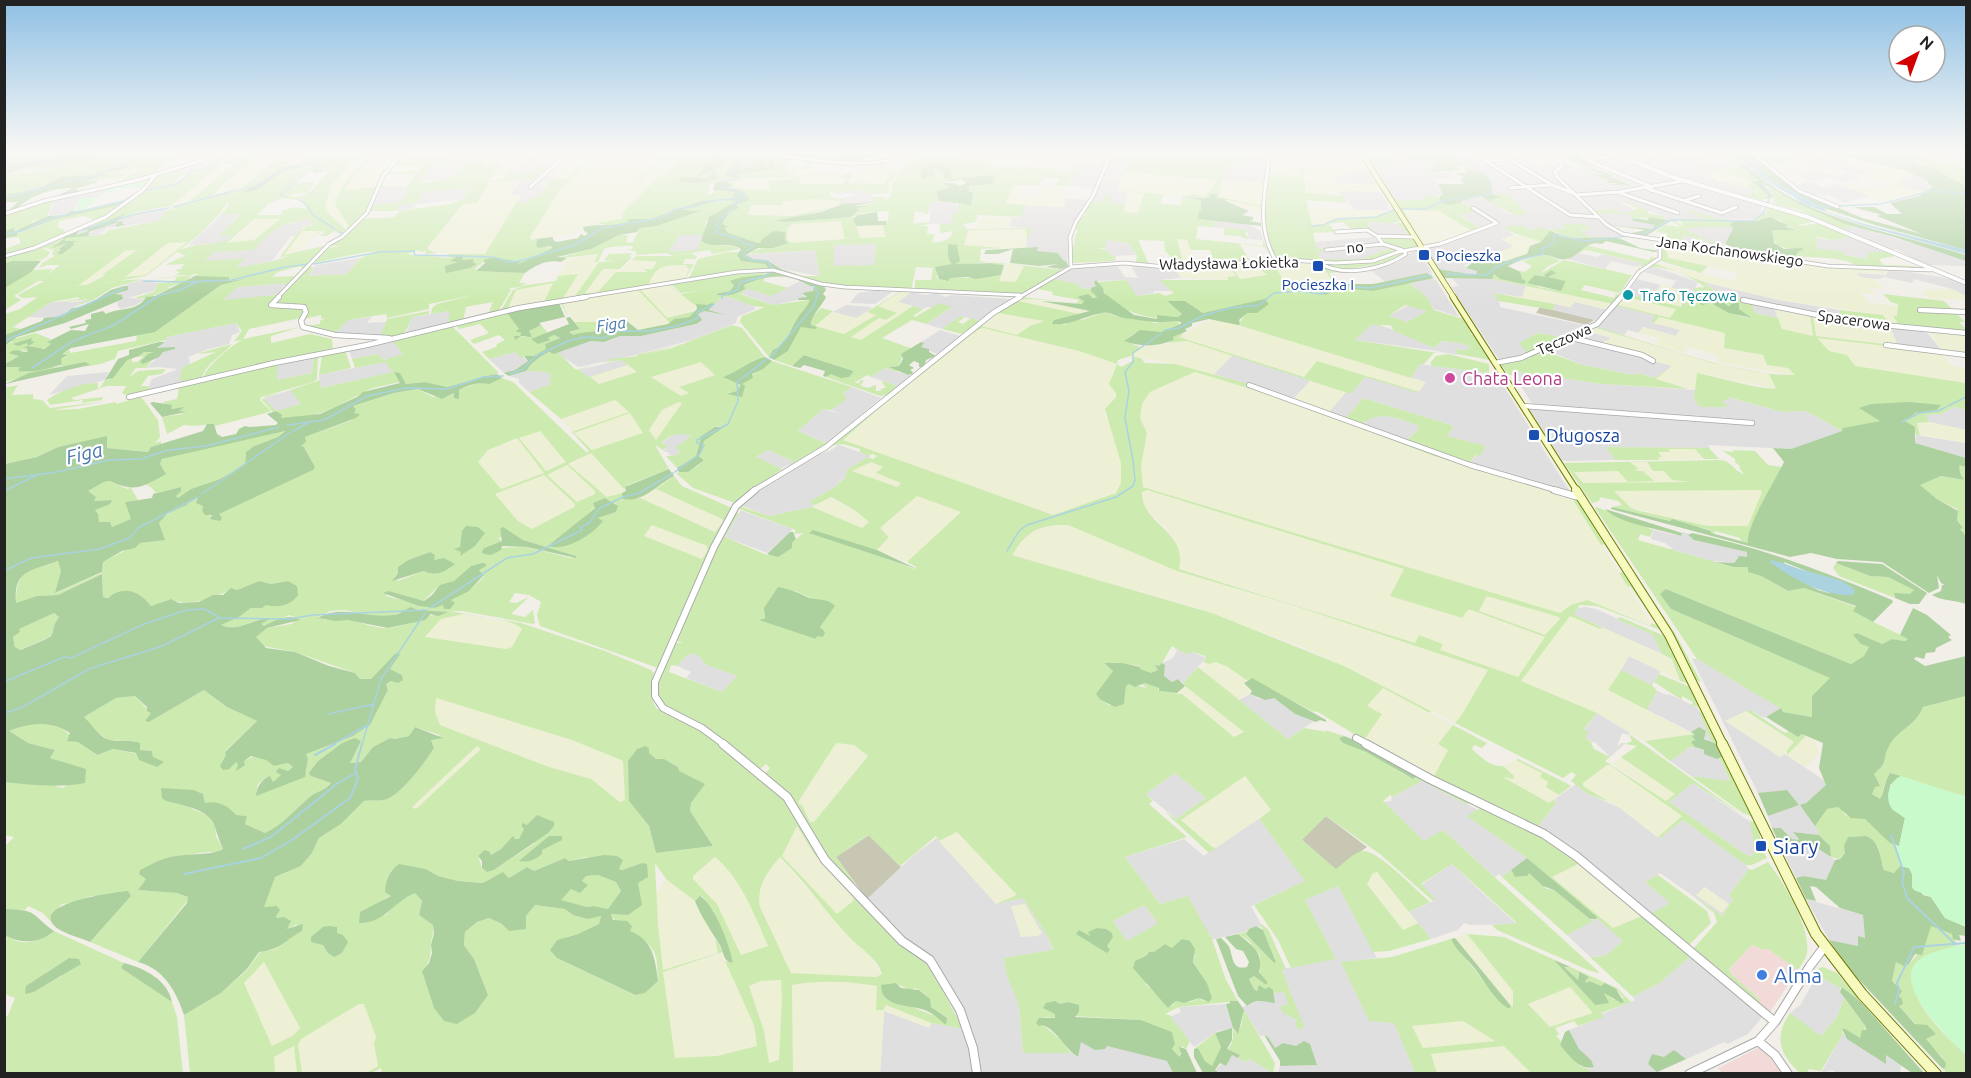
<svg xmlns="http://www.w3.org/2000/svg" width="1971" height="1078" font-family="Ubuntu,sans-serif">
<style>
.residential{fill:#e0dfdf}
.commercial{fill:#f2dad9}
.construction{fill:#c7c7b4}
.farmland{fill:#eef0d5}
.grass{fill:#cdebb0;fill-rule:evenodd}
.forest{fill:#add19e;fill-rule:evenodd}
.park{fill:#c8facc}
.water{fill:#aad3df}
.lines{fill:none;stroke-linecap:round;stroke-linejoin:round}
.stream-far1{stroke:#aad3df;stroke-width:1.5}
.stream{stroke:#aad3df;stroke-width:2}
.minor-far3-casing{stroke:#a9a9a9;stroke-width:4.5}
.minor-far2-casing{stroke:#a9a9a9;stroke-width:6}
.minor-far1-casing{stroke:#a9a9a9;stroke-width:8}
.minor-casing{stroke:#a9a9a9;stroke-width:10}
.tertiary-casing{stroke:#a9a9a9;stroke-width:5}
.secondary-far3-casing{stroke:#707d05;stroke-width:6}
.secondary-far2-casing{stroke:#707d05;stroke-width:7}
.secondary-far1-casing{stroke:#707d05;stroke-width:10}
.secondary-casing{stroke:#707d05;stroke-width:12}
.minor-far3{stroke:#fff;stroke-width:3}
.minor-far2{stroke:#fff;stroke-width:4.5}
.minor-far1{stroke:#fff;stroke-width:6}
.minor{stroke:#fff;stroke-width:8}
.tertiary{stroke:#fff;stroke-width:4}
.secondary-far3{stroke:#f7fabf;stroke-width:4.5}
.secondary-far2{stroke:#f7fabf;stroke-width:5}
.secondary-far1{stroke:#f7fabf;stroke-width:8}
.secondary{stroke:#f7fabf;stroke-width:10}
.transit-dot{fill:#1a4fb4;stroke:#fff;stroke-width:2}
.culture-dot{fill:#0f9aa8;stroke:#fff;stroke-width:2}
.hotel-dot{fill:#d1479c;stroke:#fff;stroke-width:2}
.shop-dot{fill:#3f7fe0;stroke:#fff;stroke-width:2}
.labels{text-anchor:middle;dominant-baseline:central;stroke-width:4.5;stroke-linejoin:round;paint-order:stroke}
.far-street-label{font-size:15px;fill:#222;stroke:#fff}
.far-transit-label{font-size:15px;fill:#164399;stroke:#fff;text-anchor:start}
.far-culture-label{font-size:15px;fill:#0d838f;stroke:#fff;text-anchor:start}
.far-water-label{font-size:16px;font-style:italic;fill:#4a7aab;stroke:#fff}
.hotel-label{font-size:18px;fill:#b23c85;stroke:#fff;text-anchor:start}
.transit-label{font-size:18px;fill:#164399;stroke:#fff;text-anchor:start}
.water-label{font-size:20px;font-style:italic;fill:#4a7aab;stroke:#fff}
.near-transit-label{font-size:21px;fill:#164399;stroke:#fff;text-anchor:start}
.near-shop-label{font-size:21px;fill:#366cbe;stroke:#fff;text-anchor:start}
</style>
<rect width="100%" height="100%" fill="#f2efe9"/>
<path class="residential" d="M235 151H248L243 154 230 156 223 163 205 166 195 171 175 172 180 168Z
M451 151H489L482 162 461 163 453 177 431 180H417L420 176H425L432 165 397 160 402 154Z
M1084 151H1142L1140 157 1110 154 1108 160 1128 163 1117 191 1128 192 1125 205 1108 203 1110 196 1101 202 1091 201 1096 188 1069 186 1079 172 1068 171 1071 163H1078Z
M1445 151H1516L1526 156 1521 157 1538 166 1566 164 1575 169 1586 167 1583 165 1593 163 1584 159 1616 155 1609 151H1646L1660 158 1674 161 1671 157 1695 153 1719 162 1736 159 1741 165 1715 170 1717 181 1754 189 1748 198 1764 206 1760 210 1764 212 1757 219H1718L1693 211 1690 212 1709 219 1666 221 1661 220 1665 219 1663 216 1623 202 1621 203 1634 210 1624 213 1615 210 1616 214H1629L1634 221 1656 225V229L1605 225 1628 236 1590 237 1580 231 1591 229 1584 224 1567 228 1547 230 1542 227 1529 230 1503 228 1514 235 1501 239 1514 246 1486 259 1488 260 1471 262 1464 266 1477 271 1476 275 1438 269 1425 248 1481 227 1458 214 1472 209 1453 211 1447 207H1472L1460 201 1481 196 1506 213 1515 215H1527L1510 194H1490L1491 184 1481 171 1473 172 1460 164 1457 156Z
M1794 151H1821L1815 155 1850 163 1837 167 1851 166 1866 171 1865 175 1851 174 1862 177 1847 182 1828 177 1813 181 1796 175 1817 171 1833 176 1847 172 1834 167 1827 169 1781 155 1797 152Z
M529 154 542 156 538 161H557L550 167H534L528 173H511Z
M1398 154 1420 160V158H1425L1434 165 1433 169 1442 173 1449 172 1456 178 1434 179 1443 195 1423 196 1426 200H1394L1372 166 1397 165 1395 156Z
M1248 155 1267 157 1266 183 1225 180 1228 164Z
M1350 171 1369 172 1377 185 1337 183 1334 175 1343 176 1342 172Z
M1913 174 1925 179 1934 187 1924 192 1894 184Z
M541 175H558L550 183H543L542 186H546L537 198 527 203H518L522 195H510L521 180H536Z
M1811 182 1825 188 1837 184 1865 193 1862 194 1869 196 1844 203 1831 195 1809 194 1794 186Z
M110 187 99 197 80 199 74 210 69 213 49 216 54 200Z
M407 187 403 193H407L401 202 372 205 381 188Z
M468 187 464 199 417 204 413 209 397 211 398 205 417 203 423 192Z
M848 190 867 192V195H871L874 202 843 204 842 197 855 196 852 193 839 195 835 192Z
M1340 190 1381 192 1389 205H1387L1388 210H1354L1345 196 1341 195Z
M1066 198 1089 200 1070 229 1067 262 1063 260 1059 254 1037 251V247H1026L1027 238 1030 237 1028 228 1010 227 1012 218H1020L1026 205 1064 207Z
M939 201 957 204 958 214H952L951 224H930V204Z
M163 208 167 210 158 221 107 228 99 235 88 236 87 233 94 232 93 230 77 234 74 230 92 225 94 228 88 229H97L134 215Z
M240 214 219 235 234 234 224 243 189 245 221 215Z
M302 219H310L314 224 303 227 296 236H291L272 261 235 269 245 259 204 262 214 252 254 250 267 234 282 225 300 222Z
M1215 220 1249 224 1261 232 1263 240 1249 239 1247 230 1212 227Z
M1365 222 1393 223 1403 227 1409 237 1376 235Z
M1683 227H1733L1725 244 1713 243 1728 250 1683 244V235L1699 238Z
M1858 227 1957 257 1966 261V266L1925 265 1896 249 1885 250 1867 259 1816 249 1818 238 1829 240 1856 236 1842 229Z
M680 235H704L698 250 667 253Z
M1374 237 1380 243 1378 244 1389 249 1362 259H1320L1315 242Z
M1107 240 1128 243 1136 255 1112 256 1105 249Z
M876 243 874 265 834 267 833 245Z
M815 250 820 276 781 269 768 260 753 259 746 255Z
M1419 250 1432 273 1385 282 1368 268 1398 262 1410 253Z
M1579 253 1597 257 1602 254 1642 263 1638 267 1611 261 1605 269 1567 259Z
M361 258 347 274 307 276 316 265Z
M1116 264 1125 277 1138 278 1130 264 1174 267 1181 278 1160 280 1173 290 1171 291H1154L1153 293 1137 296 1125 280 1095 281 1097 286 1091 289 1080 288 1078 284 1052 280 1072 267Z
M1652 266 1698 282 1693 293 1671 288 1676 281 1644 272Z
M1888 271 1909 272 1952 279 1966 284V296L1952 289 1914 279 1912 283 1884 277 1879 279 1849 277 1844 272 1886 275Z
M1429 278 1436 280 1459 317 1434 309 1426 296 1409 283Z
M1452 278 1496 279 1526 286 1522 297 1493 293 1498 297 1500 307 1588 326 1562 337 1538 333 1527 354 1500 361 1451 287 1459 286Z
M145 279 143 280 158 283 154 291 127 298 145 299 136 305 121 309 117 306 118 301 123 300 120 298 123 296 114 295 127 290V285L120 286Z
M1637 279 1661 285 1649 300 1627 294Z
M800 281 808 286H815L813 291 802 295 807 297 798 300 774 305 739 293 748 289 771 296Z
M287 283 276 295 222 301 238 287Z
M1707 283 1779 300 1839 310 1843 320 1774 308 1778 318 1755 313 1750 301 1721 294 1706 285Z
M878 290 892 292 875 304 850 303 858 293Z
M911 292 925 295 937 293 945 297 951 295 1011 299 979 321 961 316 942 329 926 324 951 308 927 307 923 309 898 302Z
M728 297 756 306 754 307 756 309 737 317 736 323 692 340 631 356 578 367 557 353 591 341 604 342 620 336H641L696 324 698 314 704 311 726 315 707 310 720 298Z
M90 299 74 307 75 308 64 316 50 318 27 317 51 302H75Z
M1575 302 1612 311 1616 306 1653 315 1656 317 1651 322 1680 330 1676 336 1643 327 1638 333 1628 330 1624 335 1596 327 1600 322 1553 310 1555 304 1570 307Z
M846 305 871 307 872 308 857 318 833 312Z
M1407 306 1417 307 1428 311 1407 322 1389 316Z
M451 311 448 324 406 334 412 317Z
M371 317 367 323 386 322 381 336 335 333 347 320Z
M236 323 240 332 232 335 229 344 209 349 188 357 190 362 181 377 185 382 155 390 148 388 152 379 178 369 157 367 146 368 163 352 175 349H157L165 342 167 337Z
M1372 323 1400 332 1434 348 1443 341 1460 343 1471 347 1466 350 1457 349V355L1437 351 1354 340Z
M1890 326 1925 330 1942 351 1898 346Z
M940 330 960 336 939 355 920 347 923 342H921Z
M1585 331 1612 338 1597 345 1672 366 1655 378 1637 373 1635 375 1583 365 1543 349Z
M394 340 404 354 384 360 378 354 352 359 349 350Z
M516 352 528 361 510 373H504L489 359Z
M1233 355 1311 380 1294 398 1214 374Z
M314 358 312 373 277 380 276 364Z
M620 360 628 365 588 377 579 370Z
M385 362 394 372 320 388 319 375Z
M1420 364 1496 374 1572 495 1468 464 1485 447 1447 436 1454 426 1363 398 1346 418 1329 412 1346 392 1351 394 1365 377 1425 382 1411 378Z
M885 368 911 376 898 386 871 377Z
M526 371 546 372 551 375 553 384 529 392 519 383V379L509 376Z
M1511 371 1602 384 1695 390 1694 400 1727 407 1721 399H1729L1727 397 1783 412 1806 411 1842 431 1791 449 1708 445 1710 448 1607 447 1615 460 1566 461 1562 460 1529 409 1535 408Z
M109 372 105 380 49 395 67 376Z
M852 387 881 398 827 443 798 431 823 409 842 414 831 410 846 399 843 394Z
M291 390 301 404 276 411 264 398Z
M1954 407 1966 410V430L1929 422 1925 415 1941 414Z
M1386 415 1418 425V430L1406 441 1362 424 1371 416Z
M678 432 691 436 676 448 682 450 674 456 668 455 670 453 663 451 668 446 661 443Z
M1916 435 1966 443V458L1915 443Z
M839 445 871 456 847 470 845 478 837 483 838 485 810 502 815 505 812 507 769 516 742 506 763 487 811 457 831 450Z
M768 450 793 461 794 462 780 469 755 458Z
M740 511H742L793 529 767 553 725 537Z
M1653 530 1681 536 1682 532 1690 534 1688 535 1691 538 1699 541 1747 552V558H1736L1734 563 1717 561 1715 562 1670 549 1672 548 1665 543 1651 539Z
M1585 607 1596 609 1652 634 1662 654 1572 614 1579 608Z
M1172 646 1181 651 1193 652 1206 658 1183 683 1178 679 1172 682 1164 676 1165 665 1162 663 1173 658 1177 650Z
M693 653 702 658 704 664 737 676 722 692 686 678 691 672 677 666 685 657Z
M1629 656 1661 671 1652 685 1621 670Z
M1692 659H1697L1781 708 1764 718 1750 710 1726 721 1780 757 1785 754 1825 781 1826 785 1806 803 1819 831V835L1794 832 1799 839 1798 841 1792 839 1781 828H1772L1768 816 1799 805 1767 794 1758 793Z
M1657 691 1667 695 1669 694 1698 708 1712 742 1704 738 1706 731 1699 727 1691 732 1647 710Z
M1250 694 1259 699 1274 698 1295 714 1314 721 1288 739 1239 700Z
M1597 713 1630 733 1628 735 1622 733 1617 747 1621 743H1626L1610 757 1596 743 1584 738V730Z
M1695 747 1719 757 1730 782 1691 776 1670 761 1686 748Z
M1175 773 1206 798 1176 819 1146 794Z
M1422 781 1478 810 1468 816 1527 858 1502 877 1499 874 1495 877 1443 830 1424 842 1384 802 1391 801 1392 797Z
M1693 783 1752 823 1755 851 1751 856 1745 854 1669 802Z
M1576 784 1588 794 1620 808 1657 837 1660 838 1683 820 1745 863 1749 869 1729 895 1733 899 1722 916 1660 873 1646 883 1671 903 1651 915 1536 829 1556 803 1553 800Z
M1259 819 1306 881 1251 906 1263 928 1256 926 1247 931 1211 940 1188 896 1160 904 1125 857 1184 839 1204 856 1234 833Z
M937 838 965 869 1023 898 1048 937 1053 951 1004 958 1019 1005 1023 1053H1072L1077 1057 1081 1042 1107 1046 1167 1061 1173 1073H880L884 1011 929 1027 931 1023 963 1029 945 992 900 941 862 903 915 854Z
M1778 841 1793 845 1809 843 1835 860 1826 881 1805 876 1796 878Z
M1452 864 1477 888 1517 924 1470 925 1464 923 1458 930 1431 939 1409 912 1436 900 1421 885Z
M1338 886 1377 958 1342 963 1394 1022 1415 1073H1278L1280 1066 1317 1065 1296 1046 1275 1049 1268 1037 1265 1035 1260 1036 1242 1007 1262 1000 1275 1003 1273 993 1284 991 1292 1016 1303 1027 1282 969 1336 959 1305 900Z
M1806 899 1863 915 1865 939 1858 946 1829 940Z
M1144 905 1159 924 1127 941 1113 921Z
M1597 917 1623 941 1605 956 1590 957 1567 935Z
M1690 957 1764 1015 1748 1034 1727 1044 1724 1042 1656 1073H1593L1588 1069 1594 1067 1579 1049 1569 1030 1603 1017 1601 1014 1635 1000 1633 997 1661 982Z
M1817 975 1840 988 1844 998 1837 1017 1820 1037 1790 1013 1801 1004Z
M1226 1004 1233 1028 1218 1031 1194 1047 1172 1019V1016L1181 1012 1179 1007Z
M1843 1034 1886 1063V1055L1890 1056 1901 1065 1900 1074H1836L1833 1070 1821 1073Z
M1232 1055 1246 1062 1249 1059 1273 1073H1219L1215 1070Z"/>
<path class="commercial" d="M1752 945 1761 949H1768L1798 970 1770 1012 1761 1006 1757 996 1738 983 1729 969Z
M1764 1045 1789 1073H1722L1718 1068Z"/>
<path class="construction" d="M1540 307 1553 310 1594 320 1587 325 1536 313Z
M1326 816 1367 847 1336 870 1301 839Z
M869 835 901 867 867 899 836 857Z"/>
<path class="farmland" d="M267 151H283L235 189 216 193Z
M364 151H374L342 187 339 213 350 226 346 230 328 213 325 205 333 183Z
M378 151H400L381 173 376 187 345 190 349 182Z
M531 151 502 180H520L510 195H522L485 254H447L428 250 463 204 477 203 488 181 500 165 482 166 490 152Z
M584 151H597L567 179H553Z
M599 151H668L640 179 667 154H686L622 219 583 227 572 234 530 240V237L560 190Z
M966 151H1072V159L1079 162 1080 158 1093 159V161L1103 162 1101 165 1072 163 1068 171 1030 167H984L987 160 960 159Z
M1273 151H1299L1300 155 1359 158 1369 172 1343 173V176L1334 175V179L1337 183 1376 185 1380 192 1352 191 1340 192 1341 195 1306 193 1304 177 1271 175Z
M795 158 806 160 803 167H791L793 174V169H809V172L833 171V174L825 175 846 178 844 183 801 184 799 176H793L792 179 769 180V190L733 188 734 182 738 180 789 177 785 166Z
M1798 160 1825 168 1796 175 1813 181 1810 182 1792 176 1795 175 1782 176 1769 166Z
M861 162H881V172L884 168 899 169 890 172 884 184 848 183 851 176 862 173Z
M1861 162 1913 174 1895 184 1924 192 1891 203 1839 185 1847 182 1872 190 1890 184 1848 173 1865 175 1866 171 1851 166 1842 168 1836 167Z
M234 163 187 203 173 207 224 164Z
M1717 170 1727 173 1753 181 1748 188 1703 176Z
M1124 172 1218 180 1204 197 1197 194 1181 196 1144 193 1138 213 1123 212 1128 192 1117 191 1121 179 1106 177 1107 175 1122 177Z
M1222 180 1266 183 1261 214 1219 198Z
M1014 185H1026L1020 197H1037L1034 206 1005 205Z
M1044 186 1066 187 1060 200 1066 201 1064 207 1035 206Z
M800 193H813L815 199 837 200 840 206 793 216 748 215 751 205 790 200V197Z
M1307 207 1385 212 1387 213 1376 217 1337 219 1328 224 1312 225Z
M1402 209 1425 211 1438 210 1472 231 1457 236 1446 231 1438 233 1450 239 1425 247Z
M981 217H983L1012 218 1010 227 980 228 978 226Z
M257 218H281L254 240 230 243Z
M842 221 846 238 792 243 787 240V229L792 224Z
M882 225 886 237 860 238 855 226Z
M1027 229 1026 247 994 249 963 245 968 230Z
M302 231H321L300 250 283 255Z
M1523 234 1541 242 1530 246 1527 254 1511 260 1485 259 1513 246 1502 239Z
M1175 240H1187L1198 266H1184Z
M188 242 146 275 124 278 168 243Z
M1665 244 1799 266V263L1886 271 1884 274 1857 273 1860 277 1873 279 1884 289 1870 288 1876 294 1860 293 1869 303 1897 306 1899 326 1890 325 1883 315 1779 300 1701 281 1654 263H1660L1733 281 1739 273 1668 258Z
M138 250 89 284 78 285 125 251Z
M598 254 595 262H599L575 296 563 298 559 276 566 260Z
M632 260 647 262 658 261 648 271 618 273Z
M1272 260 1318 263 1323 266 1331 280 1284 282 1277 270H1267L1263 262Z
M1250 261 1269 274 1240 279 1229 264Z
M1005 264 1025 266 1018 282 998 281Z
M687 265 690 268 685 278 649 284 655 271 660 267Z
M1227 265 1236 277 1230 280 1181 278 1174 267Z
M603 269H620L597 293 585 294Z
M553 283 544 302 508 309 516 290Z
M667 284 698 307 697 309 667 318 639 289Z
M1526 285 1560 292 1613 305 1608 310 1575 302 1571 307 1522 297Z
M1661 285 1681 290 1683 307 1649 300Z
M637 289 670 323 668 324 638 330 625 319 607 322H575L562 302Z
M1952 289 1966 297V300L1929 298 1921 291Z
M902 291 911 292 898 302 913 306 861 340 850 336 879 318 896 312 878 306Z
M1622 296 1633 297 1676 309 1670 318 1618 305Z
M1021 299 1041 301 1092 311 1079 314 1068 313 1017 300Z
M1774 308 1810 315 1813 336 1782 329Z
M833 312 856 318 867 312 877 315 844 334 814 326Z
M998 313 1014 316 1045 321 1030 326 1017 335 980 326Z
M1813 316 1889 326 1898 346 1816 336Z
M1659 317 1725 333 1724 348 1763 355 1767 365 1788 368 1796 376 1717 362 1718 356 1689 347 1684 353 1655 344 1660 338 1638 333 1643 327 1676 336 1680 330 1654 323Z
M1218 319 1270 335 1426 382 1419 392 1317 361 1305 377 1233 354 1214 374 1175 364 1131 356 1140 347 1187 341 1226 353 1178 337 1207 321Z
M1592 327 1712 363 1769 374 1777 389 1697 373 1700 391 1656 379 1672 366 1597 345 1612 338 1585 330Z
M983 328 1079 351 1117 364 1111 376 1116 397 1105 409V414L1112 429 1121 463V483L1116 493 1053 515 843 440 878 409 976 331Z
M1929 331 1966 334V354L1942 351Z
M1816 337 1941 352 1952 366 1966 368V383L1854 366 1847 355 1829 351Z
M701 362 716 375 680 387 689 393 681 397 650 377Z
M628 365 638 372 598 384 589 377Z
M1195 372 1278 397 1434 456 1572 498 1653 626 1587 600 1571 605 1560 613 1553 611 1143 487 1141 466 1147 434 1140 418 1142 404 1150 392Z
M1311 380 1346 392 1329 412 1294 399Z
M615 400 630 413 644 433 592 450 574 433 602 422 572 432 561 419Z
M679 402H683L656 440 649 430 662 410Z
M1929 422 1966 430V443L1920 435 1917 423Z
M539 430 552 445 566 462 544 471 518 438Z
M517 438 544 473 501 489 478 462 488 450Z
M1667 449H1695L1704 459 1660 460 1657 452H1669Z
M591 453 624 489 626 491 608 497 568 465Z
M871 462 883 467 877 473 901 482 896 488 852 471Z
M1629 462H1648L1664 471 1672 480 1692 482 1583 483 1573 470 1637 471Z
M567 465 595 491V494L577 502 547 475Z
M544 475 575 504 574 507 532 529 518 521 495 494Z
M656 489 722 519 723 522 715 532 640 498Z
M1147 490 1404 569 1391 596 1461 618 1468 610H1471L1545 637 1518 678 1439 650 1442 643 1419 635 1415 643 1178 568 1176 542 1165 527 1145 509 1142 502V492Z
M1613 490H1760L1762 493 1748 526H1708L1631 508Z
M917 495 961 512 907 562 877 550 889 537 880 528Z
M827 497 856 511 869 522 862 529 812 507Z
M654 525 707 546 708 549 702 559 643 536Z
M1050 525H1068L1177 571 1286 603 1488 670 1461 716 1455 723 1344 666 1297 645 1195 607 1011 555 1031 531Z
M1487 596 1559 617 1560 619 1545 635 1479 611Z
M458 614 509 622 520 626 522 629 512 647 506 649 425 638 441 619Z
M1570 616 1600 629 1603 628 1672 659 1680 681 1629 656 1608 690 1694 734 1645 741 1597 713 1520 681Z
M1216 662 1229 667 1246 680 1244 683 1252 691 1237 700 1202 669 1207 663Z
M1185 686 1187 688 1245 732 1235 737 1179 692Z
M1383 688 1453 725 1438 744 1448 750 1433 778 1364 740 1381 714 1367 706Z
M436 698 572 740 619 759 623 762 625 800 621 802 591 779 549 767 440 725 435 712Z
M1746 711 1794 743 1787 749 1789 751 1780 757 1725 721Z
M1806 736 1815 739 1820 753 1805 767 1787 755Z
M836 743 854 745 868 755 814 822 810 823 803 805 798 803 800 799Z
M477 746 482 748 416 809 412 806Z
M1621 757 1676 794 1666 801 1613 764Z
M1516 760 1543 773 1548 782 1546 787 1560 795 1549 803 1503 776 1513 779 1514 776 1503 766Z
M1607 764 1610 765 1683 816 1658 837 1620 808 1585 788 1583 783Z
M1245 776 1271 810 1216 848 1212 847 1180 820Z
M797 826 814 854 854 898 853 901 837 915 782 856Z
M956 832 1007 883 1018 897 996 904 939 841Z
M715 857 734 876 752 908 768 946 741 955 717 904 693 879V876Z
M780 857 850 938 870 956 882 974 876 977 791 973 760 907 758 898 767 874Z
M1580 863 1642 915 1613 929 1552 876Z
M1377 872 1418 923 1403 930 1367 883 1373 873Z
M666 879 695 901 715 939 719 952 663 970 656 894Z
M1705 887 1729 904 1722 913 1696 895Z
M1025 904 1042 933 1038 936 1021 937 1011 906Z
M1467 934 1514 991 1513 1008 1455 938Z
M722 953 754 1025 758 1046 717 1056 675 1059 663 972Z
M264 962 300 1028 296 1034 272 1046 244 983Z
M781 979 782 998 780 1060 768 1063 764 1031 749 986 761 981Z
M814 981 854 982 877 987 885 1004 931 1023 929 1028 884 1011 880 1073H793L792 985Z
M1570 987 1593 1013 1550 1027 1528 1003Z
M358 1004H364L376 1037 374 1043 378 1066 364 1073H302L298 1045 301 1039Z
M1463 1021 1496 1041 1423 1048 1411 1025Z
M295 1046 297 1073H275L274 1057Z
M1504 1046 1529 1072 1437 1073 1431 1054Z"/>
<path class="grass" d="M7 151H108L68 153 58 156 62 158 5 164V157L10 154Z
M136 151H186L150 175 113 185 140 169 119 171 118 173H130L111 183 115 180 111 178H117C104 176 95 183 83 183L97 177 108 176 102 174C119 167 123 171 141 161L109 168 77 185 48 188 90 177C69 173 48 184 27 191L47 190 14 196 11 195 18 193 5 195V175L60 167 13 171 23 167 60 165 102 154Z
M248 151H265L248 162 251 163 219 188 213 196 236 189 231 196 274 161H295L283 166 298 164 306 151H312L311 153 314 151H349L329 171 316 170 317 167 314 165 312 168 315 167 314 172H305L292 183 315 182 307 193H296L289 196C319 204 324 159 350 157L356 151H364L333 183 325 204 328 213 346 230 349 226 335 205C340 183 358 167 374 151H378L349 182 345 190 376 187 381 173 402 151 383 174 367 211 347 231H343L345 233 328 244 342 233 334 231 327 236H319L325 232 322 231 313 237 320 231H302L284 255 328 245 303 270 299 271 302 270 301 266 278 272 272 277 295 276 298 272H302L293 281 288 282H292L288 286H285L286 283 238 287 223 300 276 295 282 289H286L270 307 302 308 303 314 301 318 249 329 243 339 300 327 271 336V343L310 334 332 339 333 350 382 340 343 337 386 339 277 364V380L312 373 314 358 304 359 318 356 317 379 313 382 261 397 260 400 271 411 266 413 215 426 211 424 195 426 184 425 167 434 162 417 183 414 178 411 184 408 171 409 163 402 177 399 179 388 153 394 206 378 204 376C207 366 232 345 242 340L234 341 242 331 236 323 167 337 166 340 118 351 115 359 103 363H105L89 366H60L5 382 4 367H21L19 371C32 373 45 368 58 366L61 359 67 357 62 356 63 353 70 350V353L136 341 137 335 155 332 221 285 243 278 229 281 228 277H192L198 274H193L185 282 166 288H170C157 294 148 300 134 298L154 292 158 283 173 282 177 277 150 279 191 275H175L180 272 176 271V270L181 269 184 264 165 265 180 258 166 261 186 256 177 252C198 239 215 250 233 235L218 236 241 214 221 215 229 205 227 202 230 197 222 211 200 234 146 276 89 286 115 281 142 279 112 288 93 300 74 307 89 299 53 303 79 299V297L51 302 13 327 21 329 5 335V314L20 309 38 297 22 298 18 295 44 281H38L14 296 21 300 5 310V288L32 270 52 269 48 274 60 265H47L39 268 42 263 54 256 52 254 54 250 40 247 50 252C43 268 19 257 5 263V249L21 243 18 237 5 238 56 219 124 203 104 219C118 213 126 200 139 194 156 186 177 187 189 173L177 178V181L143 191 158 175 181 168 176 172 195 173 203 170 204 166 223 163 171 206 131 213 128 214 144 212 115 222 117 221 85 227 94 220 84 216 59 221 58 227 65 230 63 232H66L45 242 44 246 72 235 95 236 104 234 109 230 158 221 166 211 175 208 173 207 187 203 234 164H224C229 159 235 155 241 155V157L251 152 246 153ZM283 198 298 200 300 198 307 209 295 207 284 210 280 215H258L268 204ZM254 219H280L254 240 227 243ZM302 219H310L313 223 311 225 315 228 309 225 299 231 280 257 288 256 274 261 236 268 246 258 205 261 214 252 254 250C267 235 279 222 300 222ZM187 242 146 275 125 277 168 243ZM137 250 102 275H105L89 284 78 286 125 251Z
M489 151H491L482 166 501 165 489 181 502 180 511 170H513L512 173H528L534 167H550L532 180 489 182 477 203 463 204 428 247V250L437 253 426 254V251L421 252 418 250 406 254 450 258 447 254H485L518 200V203H527L530 198H537L553 179H567L597 151H599L560 190 530 237 531 240 537 239 536 245 554 248 518 264 520 261C496 261 496 250 475 269L477 271 525 273 519 283H527L520 286 556 281 558 276 578 274 563 298 575 296 599 262 613 261 604 260 609 254 632 253 630 257H632L620 269H603L585 293H597L616 272H647L644 269H652L657 262 632 260 636 256H674L667 253 635 255 637 252 626 249H632L633 246C624 246 610 246 604 249L598 262H594L598 254 554 259 591 249 619 235H628L626 243 633 242 640 228 700 212 697 210 682 211 685 215 667 216C686 208 717 198 738 201L706 221 704 235H680L668 252 697 250 701 241C713 249 727 242 740 249L712 254 710 250 675 255 694 253 693 255 697 256 696 259H685L683 264H694L685 279 500 312 513 290 521 287 509 288 511 290 497 313 448 324 450 311 431 314 432 308 437 304 474 295 429 304V309L387 318 386 314 348 320 335 333 306 326 320 324V321L327 317 321 319V315L304 319 307 311 303 305H274L309 267H314L308 276 347 274 361 258 375 252C368 250 325 261 314 263L327 248 342 246H330L361 219 394 217 400 211 450 204 464 199 468 188 423 192 417 203 399 205 397 211H370L372 205 401 202 407 193H404L407 187 380 188 381 185C386 187 395 189 402 184L401 187 407 186 415 174 385 175 386 172 416 171V173L422 166 391 167 397 160 448 158 444 164 432 165 425 176H420L417 180H425L420 181 422 183 453 177 458 170 461 169 464 164 461 163 482 162ZM687 265V268H690L685 278 649 284C657 263 666 266 687 265ZM553 283 544 302 508 308 516 290ZM493 302 488 314 463 321 466 307Z
M668 151H774L783 152H778L777 156 795 158 785 166 790 177 793 176 791 167H803L806 160 815 162 809 165V169H793L794 176 836 174 838 177 848 173 881 172V164H884V171H897L901 168 892 181 887 184 890 185 888 193 867 195V192H862V190L836 192V194L829 191 830 195 835 199 842 198 843 204 788 220H774L776 222 852 217 856 208 865 205 852 207 874 203 872 197H885L883 201 890 197 892 185 906 162 918 160 920 157 917 154 920 151H953L949 155 958 156 966 151 960 159 987 160 984 167H1030L1080 172 1071 182H1069V186H1056L1060 178 1045 177 1040 184 1044 185H1014L1005 204 1026 205 1021 217 977 215 976 222 963 224 967 229 1031 228 1030 237 1027 238 1026 229 968 230 964 245 1001 248 981 249 980 261 1064 270 1020 294 915 290V280H931L933 268 916 267 911 290H903L878 306 897 313 886 320 879 318 851 337 861 340 913 306 923 309 913 316 915 317 939 303 952 307 926 324 912 320 882 338 913 349 903 354 899 366H892L899 372 885 368 871 377 867 375 854 383H860L859 381 862 380 864 381 860 385 867 388 876 385V391H884L879 390 886 387 882 383 883 381 898 386 909 379 887 395 880 396 826 377 831 374H849L852 371 805 355 792 366 774 360 788 351 801 327H817L811 325 813 316 821 308 833 311 815 326 844 334 876 315 867 312 902 290 822 284 802 276H820L815 250 750 254C759 246 770 249 784 244L785 232 762 244 728 233 723 222 730 212 739 208 736 206 747 201 744 194 727 187 730 185 726 183 737 180 739 174 773 169 775 157 769 166 764 163 765 158 745 169 737 168 747 162 727 160 741 163 727 175 736 178 711 183 707 194H712L715 190 736 192 733 198 701 201 650 219H628L629 221C617 226 610 227 597 223L622 219 624 211 657 178H661L678 162 660 160 641 179H633L639 178ZM890 172 884 184 848 183 851 176 855 173ZM823 175 846 178 844 184H800L799 177ZM994 175 993 179 966 186 969 192 963 204H958V214H952L951 224H940V233L953 231C950 241 941 243 932 242L935 234H927L928 226H920L929 224 930 222 913 224 915 211 928 214 930 204 939 201 954 188 942 183ZM792 177V179L769 180V190L733 188 734 182 742 179ZM815 199 839 201 840 205 793 216 748 215 751 205H782L784 201ZM889 211 887 225H882L886 237 860 238 853 217 862 213ZM841 221 845 239 792 243 787 240V229L792 224ZM876 244 874 265 834 266V245ZM988 262 995 263 991 264 995 266 1006 264 1024 266 1016 282 999 281 1001 275 981 278H949L945 281 937 278V274L939 273 935 267Z
M790 151H816L817 154H830L831 151H861L856 152 859 157C851 155 848 158 840 160 824 163 796 155 790 151Z
M1142 151H1267L1265 156 1249 155 1246 159 1247 165 1229 164 1225 180H1222L1219 197 1262 206V207L1216 198 1217 195 1208 198 1163 195 1160 204 1181 205V198L1201 200 1203 204 1198 219 1215 221 1213 227 1248 230 1245 234 1249 239 1242 238 1241 236 1224 235V228L1198 226 1196 239 1263 246V240L1272 258 1265 247 1240 244 1249 260 1217 265V263H1200L1198 266 1196 262H1214L1210 250H1191L1187 240 1177 239 1184 266H1173L1168 253 1165 252 1164 241 1138 240 1149 264 1135 263 1137 256 1128 243 1107 240 1105 248H1097L1105 249 1112 256H1116L1115 261 1072 263 1071 246H1074L1075 236 1078 230 1075 229 1080 217 1085 216V209L1091 201 1101 202 1104 195H1111L1108 203 1125 205 1124 212 1138 213 1144 194 1116 190 1181 196 1197 194 1204 197 1218 180 1124 172 1127 163 1110 161 1112 154 1139 157Z
M1270 151H1273L1271 175 1300 176V168L1320 170 1303 169 1306 193 1345 196 1347 203 1306 200 1312 225 1328 224 1337 219 1376 217 1395 210 1401 220 1394 223 1366 222 1372 230H1352L1343 222 1329 224 1336 232 1313 233 1317 249 1348 247 1318 252 1320 259H1362L1389 249 1379 245 1406 253 1400 258 1381 264 1341 270 1321 262 1276 258 1265 236 1263 221 1266 205Z
M1363 151H1398L1381 153 1395 156 1398 161 1395 162 1398 165 1372 166Z
M1750 151H1794L1798 152 1782 155 1796 160C1770 166 1771 168 1750 151Z
M1917 156C1925 156 1926 159 1932 161 1945 166 1953 159 1966 169V186C1958 182 1917 164 1914 159H1919Z
M1705 165 1722 170 1742 166 1759 182 1754 181 1769 196 1767 199 1761 200 1725 190 1750 196 1753 189 1721 182V181L1747 187 1753 181 1717 170 1703 176 1717 180 1702 176 1715 169 1701 166Z
M1767 187 1816 212 1856 227 1842 229 1799 210 1775 204 1773 200 1775 197Z
M1495 194H1510L1528 215H1515L1492 204 1491 200 1499 198Z
M76 195 54 200 46 218 33 221C20 234 17 226 5 231V215L25 207Z
M1422 195 1439 196V200H1445L1441 202H1462L1479 212 1459 215 1481 228 1472 231 1437 210 1425 211 1403 209 1424 247 1394 200H1425Z
M1619 199 1649 211 1647 213 1663 216 1665 219 1632 218 1629 214H1599L1593 210H1609L1608 207 1624 213 1638 209Z
M1768 204 1816 221 1798 225 1799 226 1821 223 1853 237 1832 240 1815 236 1818 238 1816 249 1842 251 1844 255 1867 259 1868 253 1886 251 1895 256 1879 259 1883 265 1915 266 1917 269 1857 267C1849 256 1810 258 1795 256L1793 249C1779 248 1772 244 1772 230H1795L1794 229 1785 227 1782 221C1768 216 1762 222 1754 220L1766 212Z
M1693 211 1718 219 1735 220 1730 225 1733 227 1684 228 1704 239 1739 251C1719 249 1703 238 1683 235V244L1667 240V233L1656 232 1665 225 1682 227 1671 221 1677 219V223L1684 226 1679 219H1707L1689 212Z
M1401 222 1403 223 1418 247C1407 250 1389 249 1380 239H1384V237H1409L1403 228 1395 224Z
M1561 224H1584L1592 229 1580 230 1590 237 1569 238 1553 231 1541 242C1527 236 1514 235 1502 227L1522 225 1529 230 1542 227 1547 230 1566 228Z
M1661 242 1665 243 1668 258 1708 266 1701 273 1661 261Z
M1586 245 1649 260 1651 257 1638 254 1657 258 1643 267 1640 266 1642 263 1586 250 1578 253Z
M725 252H738L737 255 741 261 765 264 769 269H767L768 273 731 283 734 286 730 291 713 294 728 297 720 298 714 305H695L667 284 640 289 667 318 695 311 689 317 674 319 670 323 637 289 562 302 569 318 560 302 667 283 681 294 704 290 681 293 670 283 761 270 689 278 698 259 727 252Z
M1545 254 1560 261 1548 266 1540 274 1564 260 1631 275 1637 272 1639 267 1641 268 1632 275 1620 293 1585 285 1581 290 1614 298 1616 295 1614 293 1619 295 1613 304 1492 279 1494 274 1508 281 1522 279 1515 270 1525 272 1532 266 1522 261ZM1535 275 1566 281 1561 291 1539 287 1531 281Z
M1272 260 1263 262 1267 270 1277 269 1284 282 1331 280 1323 266 1331 271 1340 272 1329 273 1336 284 1320 293 1326 295 1340 288 1373 291 1409 283 1426 296 1434 310 1463 319 1473 333 1470 334 1474 335 1490 360 1457 354 1456 349 1466 350 1471 347 1460 343 1442 341 1434 348 1392 330 1393 328 1390 325H1379L1389 329 1372 324 1355 340 1438 353H1434L1424 364H1420L1411 378 1238 325 1252 304 1203 313 1185 301 1168 302 1182 314 1178 317 1157 315 1156 318C1132 315 1110 305 1097 282L1126 280 1137 296 1159 293 1166 296 1174 293 1159 280H1229L1227 277 1236 276 1227 265 1229 264 1240 279 1267 275 1251 262ZM1405 305 1427 311 1407 322 1389 316Z
M1654 263 1707 283 1706 285 1721 294 1751 302 1755 313 1778 318 1782 329 1813 336 1810 315 1813 316 1816 336 1892 345 1895 347 1817 338 1829 351 1847 355 1855 366 1966 383V410L1954 407 1941 414 1926 415 1929 422 1917 423 1920 435H1916L1914 427 1902 420 1915 413 1936 410C1907 403 1889 401 1860 408L1881 421 1844 428 1842 431 1806 411 1783 412 1728 397 1729 400H1722L1728 407H1700L1694 400 1697 373 1757 387 1776 389 1769 374 1712 363 1593 327 1600 324 1597 327C1652 343 1740 377 1795 375L1788 368 1767 365 1763 355 1724 348 1725 333 1659 317 1654 323 1651 322 1655 317 1653 315 1616 306 1622 295 1629 296 1623 294 1627 288 1630 289 1627 294 1682 307 1681 290 1693 292 1695 288 1705 287C1691 276 1664 264 1646 268ZM1693 293 1719 298 1728 306 1731 305V301L1739 303V309L1752 318C1737 318 1727 308 1712 304 1702 301 1695 302 1686 294ZM1622 296 1676 309 1670 318 1618 305Z
M763 278 765 279 763 281 788 288 771 296 748 289 740 294 773 305 810 300C806 309 801 312 797 319 790 330 786 346 773 350L769 357 740 322 742 316 765 307C749 308 734 296 722 296L738 293 744 285Z
M1053 279 1078 284 1080 288 1091 289 1097 297H1078L1084 301 1083 304C1070 303 1026 296 1018 301L1079 314 1054 320 1064 325 1075 319 1082 320 1104 312 1123 318H1137L1155 323 1175 321 1181 324C1175 327 1168 331 1162 332 1143 336 1143 324 1125 341L1140 347 1131 356 1118 360 1117 364 1079 351 983 328 976 331 878 409 843 440 1053 515 1116 493 1121 483V463L1105 409 1116 397V393L1109 384 1117 364 1121 367 1134 360V357L1141 358 1145 363 1175 364 1249 384 1384 434 1578 498 1663 631 1597 606 1578 605 1579 608 1573 614 1603 628 1600 629 1570 616 1521 681 1597 713 1584 729 1589 732 1585 738 1593 743H1591L1594 749 1610 757 1605 761 1666 801 1675 794 1621 757 1637 746 1625 744 1632 741 1629 734 1744 816 1693 783 1669 802 1745 854 1751 856 1755 851 1750 821 1757 823 1761 841 1758 843 1767 858 1752 865H1746L1683 820 1660 838 1658 837 1682 816 1610 765H1607L1583 783V786L1609 802 1588 794 1571 781 1576 775 1572 772 1563 778 1455 723 1461 716 1488 670 1286 603 1177 571 1068 525C1039 524 1027 531 1012 555L1212 613 1344 666 1431 711 1430 713 1383 688 1367 706 1382 714 1364 740 1316 711 1314 712 1306 708 1252 679 1246 680 1228 667 1216 662 1209 664 1203 662 1206 658 1205 656 1193 652 1186 654 1172 646 1158 670 1151 674 1140 669V666L1123 663H1104L1113 671 1101 700 1109 705 1124 703 1126 685 1129 684 1147 688 1142 684 1145 683 1157 686 1159 691 1182 694 1234 737 1244 732 1185 686 1183 683 1198 667 1288 739 1304 728 1327 732 1325 730 1344 736 1339 738C1349 746 1359 749 1370 754 1385 762 1398 772 1413 779L1417 776 1480 803 1466 804 1422 781 1392 797 1390 795 1383 801 1424 841 1443 830 1599 972 1598 973 1588 970 1497 930 1492 925 1517 923 1452 864 1421 884 1436 900 1433 901 1380 854 1326 816 1302 840 1336 869C1343 864 1354 852 1363 851 1378 850 1418 892 1430 902L1409 912 1377 872 1373 873 1367 884 1403 930 1418 923 1431 939 1389 951 1373 952 1338 886 1305 900 1336 959 1291 968 1278 940 1254 905 1305 881 1259 819 1271 810 1245 776 1181 820 1212 847 1216 848 1209 853 1165 812 1176 819 1206 798 1175 773 1146 794 1153 801 1149 804 1187 837 1125 857 1160 904 1188 896 1212 939 1226 980 1238 1001 1179 1007 1165 1014 1172 1016V1019L1190 1041 1186 1049 1182 1046 1179 1058 1172 1049 1175 1044 1172 1032 1141 1020 1074 1016 1079 1012 1068 1002 1060 1004 1055 1018 1045 1017 1043 1025 1064 1042 1068 1050 1072 1053H1023L1019 1005 1007 976 1004 958 1053 950 1048 937 1023 898 996 904 1017 895 957 832 939 841 936 836 900 866 868 835 836 857 855 883 851 886C820 850 794 811 764 774L770 768 766 764 759 770 664 706C648 686 666 662 675 643H683L677 641 716 548 734 513H739L725 537 767 555 792 543 803 533 793 534 796 530 739 509V506L761 486H763L742 507 769 516 812 507 862 528 869 522 856 511 831 497 815 505 809 502 838 485 837 484 845 478 847 470 868 457 873 459 877 456 872 454 869 456 860 452V449L843 444 829 446 988 318 1022 297 1076 303 1080 300 1052 295 1053 292 1038 289 1028 293ZM998 313 1044 321 1030 326 1017 335 981 326ZM1195 372 1278 397 1434 456 1572 498 1601 545 1604 544 1624 572 1619 573 1628 587 1630 586 1657 625 1651 623V626L1587 600 1571 605 1560 613 1553 611 1143 487 1141 466 1147 433 1140 418 1142 404 1150 392ZM871 462 883 467 876 473 901 483 897 487 852 471ZM1147 490 1404 569 1390 596 1462 618 1468 610H1471L1545 637 1518 677 1440 650 1443 644 1419 635 1415 643 1179 569C1188 530 1141 525 1142 492ZM917 496 961 512 907 562 916 567 915 569 809 532 877 550 889 537 880 528ZM795 591 811 598 819 627 816 636 760 619 765 618 764 614ZM1487 596 1559 617 1560 619 1545 635 1479 611ZM693 653 702 658 704 664 737 676 722 692 669 672 671 665 677 666 685 657ZM836 743 854 745 868 756 814 822H810L802 805 798 803 800 799ZM1144 905 1158 923 1127 941 1113 921ZM1165 944 1172 948 1177 946 1195 955 1193 961 1207 983 1211 998 1203 1001 1199 998 1190 1002 1176 1001 1172 1006 1146 985V956L1149 952H1154Z
M1493 293 1555 304 1553 310 1498 301Z
M1883 294 1944 301 1965 322H1959L1966 329V333L1843 320 1839 310 1883 315 1890 325H1899L1893 316H1897L1898 304 1891 302Z
M429 311V314L412 317C405 336 402 340 381 335L387 319Z
M510 311 507 313 519 329 515 331 520 332 522 337H525L529 331 541 325 547 332 548 338 554 335 560 338 545 344 547 349 534 356H524L522 359 516 352 489 359 482 352 496 347 497 344 505 340 499 335 474 344 470 340 489 333 480 324 459 329 457 326Z
M961 316 965 317 958 322 963 324 971 318 979 321 962 334 942 329Z
M626 319 628 322H621L599 332 572 336 568 333 580 329 575 322H607Z
M732 325 742 328 765 357C757 359 731 373 726 378L740 384 772 361 852 387 843 394 847 399 831 410 823 409 798 431 826 443 833 440 788 466 793 461 768 450 756 457 782 469 757 486 738 504 693 488 676 473C686 470 698 470 703 459L698 457 704 441 720 426 715 427 701 438 696 456 677 468 666 456H674L681 451 675 448 691 436C677 432 672 434 661 443L668 446 663 450 655 445 669 469 628 485 624 489 591 453 568 464 607 497 622 493 629 499 640 498 715 532 723 522 722 519 656 489 674 476 682 486 732 508 658 668 540 626 537 615 541 602 529 595 515 593 509 602 516 603 529 597 511 614 525 617 533 610 535 623 533 624 462 611H449L521 623 605 651 651 670 654 673C653 686 649 699 657 709L699 729 785 798 823 860 900 941 932 970 963 1029 931 1023 886 1005 883 1010H876L877 986C848 981 820 980 792 985L793 1073 382 1074 381 1068 371 1073 364 1074 378 1066 374 1043 376 1037 364 1004H359L301 1039 298 1045 302 1073H297L294 1046 274 1057 275 1073H190L184 1015 221 993 247 970 260 952C280 950 288 943 297 924L287 930 269 907H264C264 903 273 881 275 877L301 866 312 853 319 838 341 824 364 801C370 800 378 801 384 800 401 796 424 763 434 748L431 740 440 735 415 727 409 736 395 739 390 738 373 747 361 762 350 763 342 743 318 761 311 776 331 783C326 790 318 791 311 796 296 808 283 825 265 833L245 824 247 816 236 815 205 803 203 794 194 790H168L191 808 208 816 215 826 216 836 223 849 217 852H206L167 858 138 890 177 893 188 897V900L138 962 90 942 131 896H91L72 903 62 904 50 917 52 923 43 913 28 906 25 910 5 909 4 847 14 837 5 835V782L48 784 63 788 86 770 50 758 55 750 28 743 8 731 39 722 61 728 96 755 113 749 153 757 152 751 140 750 135 741 109 740 96 732 84 717 116 698 135 696 151 713 149 722 204 690 227 707 257 721 225 751 238 763C258 757 253 749 274 766L288 763 293 767 273 782 266 777 258 784 256 795 306 773 308 759 305 754 353 736 370 725 388 690 386 684 402 675 389 669 396 654 371 679H360L355 673 295 652 263 646 255 636 267 628 292 624 297 618 289 615 264 626 260 624 269 619C252 618 237 633 220 625L239 617 251 608H262L288 581 271 584 259 581 237 590 232 588C218 598 187 608 171 599L151 606 147 601 103 597 102 574 58 595 37 596 16 604C16 567 28 572 59 561L61 571 56 593 102 573 103 562 140 543 164 539 159 523C168 512 183 501 198 498L203 506 202 511 212 517 315 467 305 448 301 447 305 437 350 421 359 414 353 413 356 409 353 406 395 393 418 389 433 397H447L454 393 459 399 458 390 483 381 486 384 502 378 513 382 587 453 589 451 572 432 629 412 615 400 561 419 529 392 552 384 549 380 551 375 546 372 526 371C533 362 545 349 557 353 564 356 571 366 576 370L596 364 579 370 588 377 628 365 620 360 601 363 611 360 609 359 638 356 636 355 682 344 642 355 672 348ZM701 362 715 375 679 387 689 393 681 396 651 377ZM628 365 637 372 599 384 590 377ZM679 402 682 403 656 440 649 430 662 410ZM630 413 643 433 592 450 574 433ZM540 431 566 462 546 471 519 438ZM517 438 544 473 501 489 478 462 488 450ZM567 465 595 491V494L577 502 547 475ZM544 475 575 504 574 507 532 529 518 521 495 494ZM605 498 616 504V512L598 518 602 521 567 532ZM652 525 707 546V551L702 559 644 536ZM500 530 510 532 523 540 576 556 571 558 526 547 484 548 502 541 498 538 502 537ZM430 552 434 560 450 568C440 573 435 576 424 571L398 581 394 577 398 573V567L408 560ZM482 563 479 570 484 575 483 578 469 591H464L435 608 386 596 389 591 423 601 436 589 454 581 471 566ZM344 610C360 613 389 622 404 610L448 612C427 615 412 624 391 628 377 630 360 621 345 620 337 619 325 622 318 617L330 611ZM464 614C477 617 514 619 522 629L512 647 506 649 425 637 441 619ZM436 698 572 740 621 760 623 762 625 800 620 802 591 779 549 767 440 725 435 712ZM477 746 481 749 416 809 412 807ZM649 753 656 759C665 759 671 762 678 767V771L704 784 691 803 690 811 713 846 656 853 649 826 629 801ZM527 825 535 843 494 870 487 872 482 868 478 856 484 850 489 851 491 855 501 849 513 837 515 839H519ZM797 826 814 854 854 898 853 901 837 914 782 856ZM587 857 622 870 642 863 638 883 619 914H611C618 932 645 933 654 952 658 960 657 971 658 981L645 993 634 995 557 958 566 937 578 934 600 924 601 915H573L566 909 535 905 526 916 502 924 489 918 477 922 465 932 464 945 474 959 488 995 428 986 422 971C431 961 430 957 431 945 431 937 434 933 433 925L419 915 422 901 414 892 399 900 385 916 384 899 392 895 399 865 426 869 438 876 458 881 483 883 503 873 509 878 527 867 534 871 565 858 569 861ZM715 857C742 880 754 914 768 946L741 955 717 904 693 879V876ZM780 857C806 882 826 913 851 939 861 949 878 959 882 974L876 977 791 973 760 907C756 887 768 871 780 857ZM655 863 666 879 695 901 702 896 714 912 733 962 730 963 725 961 754 1025 757 1046 717 1056 675 1058 663 972 723 952 715 939 718 953 663 970 658 924ZM264 962 300 1028 294 1035 272 1046 244 983ZM781 980 782 998 779 1060 769 1063 764 1031 749 986 761 981ZM895 983 910 990 915 988C924 992 929 997 931 1007L947 1018C934 1016 922 1011 910 1006Z
M452 326 499 373 447 387 425 382 406 384 400 373V382C389 385 374 386 364 392 337 406 313 421 281 418L276 411 273 412 262 400 266 396 281 392 264 398 276 411 301 404 290 390 320 380 321 388 393 372 385 362 355 368 352 359 378 354 384 360 403 354 393 341Z
M1185 332 1179 337 1304 377 1317 361 1419 392 1418 393 1365 377 1351 394 1187 341 1167 343 1174 340 1173 337Z
M35 333 51 339 48 342 52 344 40 350 28 346V352L22 350 18 355H20L5 364 4 346 13 342 10 340Z
M1538 333 1562 337 1527 353 1519 343Z
M232 344C221 357 204 364 201 381L184 382 179 379 183 367 216 352 199 354 200 353Z
M345 350 351 368 319 375 322 356Z
M1541 350 1583 365 1634 375 1637 373 1655 378 1672 366 1656 379 1689 389 1602 384 1512 371 1514 375H1509L1500 364 1531 358V355Z
M144 352H155L144 358 147 362 153 359 146 368H136L129 377 138 371 166 369 162 374 148 376 141 386H149L148 388 153 389 125 395 122 393 126 386H107L71 398 75 400 103 397 102 400 82 403 83 400 50 405 47 400C59 391 83 382 98 383V388H100L105 380H109L126 360 132 358V362H137L144 356 137 357Z
M1448 354 1489 364V373L1432 366 1430 363 1436 356Z
M18 385 12 395 33 394V399L42 400 50 408 108 401 53 410 78 409 116 402V404L141 397 139 398H142L158 420 160 437 155 443 161 441V444L151 447 148 452 107 448V437L58 447 37 457 5 464 4 388Z
M1363 398 1454 426 1447 436 1486 446 1480 456 1476 455 1468 464 1406 441 1418 430V425C1398 419 1380 409 1362 424L1346 418Z
M285 430 278 437 254 446 246 452 245 465 220 479 191 489 178 499 176 496 181 487 156 493 151 487 146 485 165 474 160 464 162 459Z
M1606 447 1709 448 1719 459H1704L1695 449H1668L1670 452H1658L1662 457H1658L1660 460H1615Z
M1733 450 1755 451 1768 465 1782 467 1751 527 1748 543 1741 541 1740 538 1715 531 1714 534 1710 533V530L1612 507 1622 505 1618 501 1600 497 1599 501 1592 503 1564 463 1722 460C1732 462 1735 472 1744 474L1739 468 1740 466 1735 462V459L1723 451 1734 452ZM1630 462H1647L1653 471H1664L1672 480 1691 482 1583 483 1574 472 1618 471 1628 482 1654 481 1643 471H1637L1636 469H1639ZM1760 490 1762 492 1748 526H1708L1640 511 1631 508 1614 491Z
M1959 465 1966 467V536L1959 528 1961 524 1957 520V509L1937 499 1919 485 1941 476 1963 480 1959 473Z
M110 481 127 489 131 488 138 500 125 502 132 519 112 528 110 522H99L94 511 111 500 94 501 87 491 104 482Z
M1597 507 1653 530 1650 537 1640 534 1638 540 1733 567H1749L1748 572 1761 576 1787 591 1804 588 1856 607 1865 618 1909 639 1905 641 1892 639 1882 644 1857 633 1853 635 1861 643 1869 647 1864 656 1851 664 1666 589 1671 609 1831 678 1812 696 1813 717 1783 712 1780 708 1697 659 1595 508Z
M1592 508 1676 635 1701 682 1696 680 1673 635Z
M1836 563 1870 576 1888 577 1915 590 1910 594 1893 595 1895 598 1839 576 1833 568Z
M54 613 59 617C52 625 55 628 51 635 50 638 25 647 20 650L15 647 13 637 20 632 18 629Z
M1620 617 1667 637 1690 684 1680 681 1672 659 1662 654 1652 634 1617 619Z
M1621 670 1652 685 1657 691 1647 710 1608 690Z
M1659 674 1693 688 1702 708 1691 705 1693 702 1682 696V700L1654 682Z
M1966 696V797L1890 773C1884 782 1884 789 1880 800L1872 794 1875 787 1874 774C1891 759 1881 761 1888 746 1896 731 1916 726 1923 707Z
M1750 710 1785 733 1789 731 1798 737 1802 734 1806 736 1787 755V750L1794 742 1746 711Z
M1699 712 1705 714 1753 817 1743 813 1691 776 1730 781 1719 757 1717 744 1712 742Z
M1453 725 1487 743 1482 748 1474 745 1472 749C1481 757 1490 767 1503 766L1514 776 1513 779 1503 777 1549 803 1553 800 1556 803 1536 829 1433 778 1448 750 1438 744Z
M1694 734 1695 747 1686 748 1685 751 1670 761 1645 741Z
M1518 759 1566 783 1571 786 1559 795 1546 787 1548 782 1540 777 1542 773 1516 760Z
M1484 806 1519 822 1582 862 1729 989 1690 957 1661 982 1633 997 1590 957 1605 956 1623 941 1527 858 1467 816ZM1580 863 1642 916 1613 928 1552 877Z
M1838 807 1842 809 1845 815 1865 819 1876 827 1895 846 1900 866 1894 873 1884 870 1878 847 1866 836 1848 837 1845 853 1839 859 1831 857 1830 846 1819 835V831L1815 826 1826 809Z
M1768 862C1783 881 1811 928 1807 953 1806 959 1801 965 1798 970L1768 949H1761L1752 945 1729 969C1735 984 1761 993 1761 1006L1693 949 1717 922 1714 913 1689 893 1722 916 1733 899 1729 895 1749 869 1752 870Z
M1511 870 1512 873 1520 877 1526 876 1529 873 1547 889 1554 890 1593 921 1567 935 1502 877Z
M598 875 616 882 621 891 608 909 594 906 587 907 560 900 571 889 587 885 582 881 586 876Z
M1658 875 1707 911 1711 923 1687 947 1651 914 1670 903 1645 882Z
M1260 923 1268 929 1286 969 1282 970 1304 1027 1300 1030 1295 1025 1297 1020 1282 1012 1280 1006 1288 1005 1284 992 1273 993 1272 990 1258 991 1254 989 1249 978 1254 976 1260 980V955L1249 941 1238 934 1247 931 1246 934 1274 963 1275 959Z
M1931 925 1952 934 1958 945 1938 952 1912 973C1912 1006 1943 1033 1966 1055V1073H1947L1942 1068H1945L1942 1057 1929 1045 1918 1026 1899 1006 1900 992 1892 981 1896 962 1909 964 1922 949Z
M54 931 124 963 122 968 172 1002 177 1017 183 1073 5 1074V1017L8 1015 15 998 5 994V940L8 939 5 938V935C9 936 13 940 17 941 29 945 45 939 54 931ZM69 958 62 976 34 992 47 972Z
M1467 934 1504 937 1617 988 1631 1002 1601 1013 1604 1017 1578 1026 1574 1021 1555 1028 1559 1034 1556 1036 1561 1041 1560 1045 1580 1066 1588 1069 1593 1073H1531L1504 1046 1431 1054 1437 1073H1415L1394 1023 1369 1021 1341 962 1392 957 1451 939 1495 996 1509 1009 1511 1006 1513 1007V991ZM1554 960 1569 968 1563 966 1578 980V973L1588 977 1585 981 1587 983 1618 991 1624 998 1614 1000 1605 993 1595 1005ZM1570 987 1593 1013 1550 1027 1528 1004ZM1463 1021 1495 1041 1423 1048 1412 1026Z
M1823 967 1837 973 1861 1002 1842 987 1840 988 1817 975 1819 968Z
M1844 998 1866 1027 1860 1039 1842 1030 1843 1034 1821 1071 1809 1069 1807 1073H1800C1779 1055 1774 1036 1790 1013L1821 1036 1837 1017Z
M1244 1010 1275 1063 1273 1073 1249 1059 1246 1062 1238 1058 1240 1055 1227 1049C1233 1045 1234 1036 1232 1028L1236 1033 1241 1026Z
M1215 1033 1221 1047 1212 1067 1205 1061 1198 1048 1194 1049Z"/>
<path class="forest" d="M136 151 103 154 93 159 60 165 23 167 5 176V172L8 170 5 169 10 167H5V164L61 158 57 156 68 153Z
M861 151H901L887 155 892 152 845 163 846 166 776 153 798 154 796 155 799 156 836 160H841L840 157H859L855 154Z
M1398 151H1435L1442 154 1441 151 1457 156 1461 165 1456 166 1461 170 1432 172 1430 169H1433L1434 165 1425 158 1416 161 1407 155 1391 156 1381 152Z
M1541 151H1580L1587 155 1578 158 1594 163 1585 166 1613 175 1610 177 1630 185H1612L1618 183H1606L1610 181 1590 174 1603 175 1559 155 1554 158Z
M1730 151H1734C1784 217 1892 231 1966 255V261L1894 237 1845 224 1801 205 1762 183 1774 197 1765 199 1769 196 1753 181H1759L1739 165 1741 164Z
M1745 151 1798 191 1862 218 1922 234 1877 216 1881 215C1872 211 1863 211 1854 207H1874L1887 214H1902L1890 203 1919 196 1933 187 1925 179 1904 170 1821 151H1916L1923 156 1914 159 1917 164 1934 169 1966 186V250L1875 225 1821 207 1770 179 1754 165Z
M722 157 723 160 747 162 738 168 743 169 758 160 767 158 764 163 768 166 771 157H775L773 169 740 174 739 179 726 182 731 184 728 188 741 190 749 198 748 201 736 205 739 208 730 212 723 222 724 225 728 226 725 228 728 233 758 243H761V240L774 231 785 232V240L788 243 773 248H758L746 255 753 259 767 260 781 269 799 275 769 269 765 264 741 261 737 255 741 249C728 240 713 250 701 241L709 217 737 201 721 200 682 210 701 211 656 226 640 228 637 232 619 235 591 249 557 257 567 258 561 262C548 259 535 265 525 273L476 271 485 263 483 260C496 255 507 261 521 261L518 264 553 248 550 246 538 248 536 245 537 239 553 237V240L557 242 578 238 581 234 585 236 588 233 584 231 583 227C599 223 613 228 629 221L627 220 628 219H650L701 201 733 198 735 192 713 190 715 183 735 178 727 176 726 173 739 162 726 160 719 167 714 168V171H717L716 179 696 183 679 182 682 177 708 179 712 173 710 172 697 176 703 167 710 164 714 166 716 162 706 160Z
M140 160C130 170 116 169 103 174L108 176 97 177 84 183 98 180 96 181 98 182 74 189 79 190 78 192 55 197 73 188C52 188 34 194 18 207L49 199 7 212 18 202H5L4 195 22 192 12 195 44 186 62 177 92 175 112 167Z
M310 161H324L317 166 321 167 316 168 323 169V172L313 173 314 168H311L314 164C301 166 288 170 276 176 264 184 258 193 242 192L256 186 277 170Z
M940 164 950 167 952 175 950 176 953 179 995 175 993 184 967 186 969 187V192H973L971 205 939 201 936 191 951 188 942 183H954L959 186 966 183 961 179 945 182 951 179 945 178 942 172 937 170 939 169H933L935 175 925 178V181L920 174 923 172 920 167 929 165 938 166Z
M1465 168C1485 173 1485 169 1493 188L1490 193 1501 197 1491 200 1492 203 1481 196 1461 201 1462 202 1451 205 1440 203 1444 201 1439 200 1440 196 1443 195 1438 184H1464L1460 180 1464 177 1454 173H1467Z
M133 194H137L122 204 56 219 17 233V236L5 238V231L14 228 15 231 48 216 65 215 71 211H85L123 201Z
M1211 194H1217V198L1227 199 1226 201 1249 211 1242 215 1253 217V220L1249 221 1261 223V226L1198 219 1199 211 1201 210V200L1179 197 1208 198Z
M875 202 853 206H869L856 208 859 210 851 217 786 222 773 221 821 212 843 204Z
M877 212 878 221H886L887 225 856 226 853 219 858 215Z
M125 214 116 222 123 221 122 223 125 225 117 227 115 226 118 223H115L89 232 88 236 65 238V241H80L73 242 74 245 62 254 54 255 60 254 57 253 61 250 59 249 67 243 52 248 64 239 63 238 41 246 73 230 78 231 77 235 88 231 86 229Z
M1650 217 1671 221 1644 237 1627 234 1646 230 1608 225 1653 229 1655 225 1633 221 1632 218 1647 220Z
M1770 217 1787 225 1785 227 1796 230H1772L1774 243 1784 249 1802 248 1803 250 1799 251 1795 256 1806 258C1780 260 1749 256 1725 244L1733 228 1730 225 1734 220 1757 221Z
M1550 231 1569 238 1611 237 1621 239 1640 248 1660 251 1654 252 1606 241 1602 244C1584 240 1582 256 1566 259 1557 261 1552 254 1544 255 1533 255 1518 261 1508 266L1520 272 1522 279 1526 281 1524 284 1500 279 1494 274 1492 279 1444 278 1438 269 1476 275 1477 271 1466 268 1474 261H1506L1527 254 1530 246 1541 242Z
M948 244 959 245 957 246 960 261 955 264 996 263 991 264 1004 265 1001 275 976 279 968 277 950 278 948 281 939 279 935 267 952 264C947 260 948 251 948 244Z
M1038 247 1037 251 1058 253 1063 260 1067 262 1068 266 1062 269 1046 267 1058 264 1039 266 1010 263 1013 249 998 254H984L986 250Z
M459 255H463L462 260 473 259 474 263 477 264 470 268 446 273 445 266 458 262 450 261Z
M12 261H41L31 272 5 288V263Z
M767 270 824 286 826 290 823 294 826 297C822 306 811 315 811 325L817 327 815 329 801 327 788 351 774 360 769 357 773 350C786 346 790 330 797 319 801 312 806 309 810 300H798L799 298 807 297 802 293 813 291 814 286C808 287 807 284 802 282 782 272 763 277 744 285L745 289C737 294 724 298 715 294L730 291 734 286 730 281C741 276 756 276 767 274Z
M1551 270 1556 273 1548 277 1566 281 1561 291 1527 283 1535 275 1546 277 1544 275Z
M1427 273 1434 278 1373 291 1339 288 1326 295 1319 293 1335 284H1373Z
M195 276 226 277H229V281L244 279 221 285 155 332 71 348 62 354 67 355 61 359 62 364C48 369 33 373 18 371L20 367H5V364L19 356 9 353C16 347 21 353 28 352L27 348H23L28 346 27 343 18 346 13 344 32 338 31 341 35 342 28 346 44 349 51 344 47 342 71 330 85 331 89 324 71 329 69 327 86 323 85 320 91 319V314L103 311 106 314C119 307 138 312 146 297L155 296Z
M1096 280 1103 288 1104 293 1134 315 1157 319V315L1178 317 1182 314 1167 301H1185L1203 313 1265 299 1269 304 1257 313H1247L1239 320 1240 324 1238 325 1209 319 1192 323V326L1185 329 1187 331 1173 337 1174 340C1157 347 1141 347 1124 341L1140 330 1161 332 1181 324V322C1173 320 1165 323 1157 322 1149 322 1134 319 1124 318 1117 317 1109 311 1102 313 1084 316 1070 326 1052 324L1054 320 1090 311 1041 301 1082 304 1084 301 1077 297 1088 294 1093 298 1097 297 1091 291V288L1096 286 1094 282Z
M124 286H128V290L115 294 122 295 123 299 65 323 17 337 5 346V335L42 321 44 318 64 316 71 309 89 304 111 290Z
M1693 293 1719 298 1728 306 1731 305 1730 301 1739 303V309L1752 318 1729 313 1711 303 1702 305 1686 294Z
M558 301 565 317 539 323 541 325 529 331 532 337 521 336 515 340 514 336H520L521 333 515 331 519 329 507 313Z
M712 303 714 305 708 310 727 315 704 311 698 314 702 320 696 324 641 336H620L604 342 591 341 554 354 549 352C538 357 532 363 526 371L509 376 504 373 515 370 528 361 524 356H534L546 349 545 344 560 338 554 335 548 338 550 340 538 344 531 339 569 324 566 318 570 317 580 329 569 332 573 335C585 331 596 333 608 328L606 324 628 322 638 330 668 324 674 319 689 317 697 309 696 304 707 305Z
M159 342H165L157 348 175 347V349L163 352 159 357 143 364 140 362 148 354 154 352H144L139 356 127 360 113 378 105 380 118 359 129 355V350Z
M921 342 924 343 921 347 929 349V352L936 356 926 360 924 367H919V363L914 361 909 365 914 368 910 370 913 372 912 374 908 375 889 367 899 366 903 359 901 354Z
M804 355 853 371V372L849 377 841 378 831 374 826 377 823 376 825 371 804 365 800 368 792 366Z
M765 357 772 361 763 369 752 374 753 378 742 384 745 386 742 397 727 394 737 391 741 385 723 377C737 372 753 359 765 357Z
M85 362 90 365 5 384 29 373Z
M394 372 400 373 406 384 425 382 447 387 491 375 497 374 502 378 489 384C478 382 470 384 459 390V399L454 398V393L442 399 418 389 394 393 353 406 356 409 354 413 360 414 356 418 305 437 306 442 301 446 304 447 315 467 313 470 219 514 222 518 220 521 210 519 212 515H205L202 511 203 506 196 503 198 498 189 501 187 505 168 513 159 523 165 540 140 543 135 548 122 551 103 562 102 572 55 593 61 571 58 561C31 571 13 570 16 603L37 596 58 595 102 574 103 597 108 598C123 585 139 591 151 606L171 599 179 603 199 602 213 595H223L231 588 237 590 259 581 271 584 288 581 297 586 298 595C291 606 277 608 266 605L262 608H251L239 617 221 625C236 633 254 618 271 618L261 624 264 626C276 620 289 613 300 620L267 628 256 637 266 648 295 652 329 666 355 673 360 679H371L396 653 400 654 390 669 402 675 403 680 398 683 391 681 386 684 388 690 370 725 353 736 306 754 308 759 305 777 256 796C256 790 261 778 270 776L273 782 281 775 276 772 279 768 288 771 293 767 288 763 274 766 266 760 251 756 244 761 245 765 236 771 238 764 236 762 229 769 223 770 220 766 226 755 225 752 257 721 227 707 204 690 149 722 145 721 151 713 147 711V707L135 696 116 698 84 717C92 724 99 738 110 740 120 742 129 739 140 743V750L152 751 153 757 164 762 157 767 139 760 136 753 113 749 97 755 78 742 67 741 70 733C49 720 31 723 9 731L28 743 55 750 50 758 86 769 85 783C61 788 29 785 5 782V464L37 457 58 447 107 436V448L148 452 151 447 203 431 207 424H214L217 434 222 437 236 434 239 429 245 426 250 427 276 425 278 423 267 414 276 411 282 415 281 418 320 414 357 397 363 392 400 383ZM285 431 278 437 254 446 246 452 245 465 220 479 191 489 178 498 176 496 181 491V487L153 494 152 498 125 502 131 519 112 527 110 522H99L98 514 95 510 110 504 112 500 94 501 96 497 88 491 104 482 110 481C135 493 143 487 166 474L160 464 162 459ZM54 613 59 617C52 626 55 628 51 636 50 638 25 648 20 650L15 647 13 637 20 632 19 629Z
M153 402 172 405 171 409 185 407 179 411 186 412 162 417 150 403Z
M1910 402 1941 405 1937 410 1915 413 1910 418 1903 420 1915 427V443L1966 458V467L1959 465 1960 473 1964 480 1941 476 1920 485 1937 499 1958 511 1957 520 1963 528 1960 529 1966 536V604C1955 600 1942 601 1932 595L1941 591 1942 585H1945L1941 583 1937 575 1939 588 1929 593 1882 562 1837 559 1811 553 1790 557 1611 509 1612 507 1670 521 1672 519 1711 531V533L1748 543C1745 528 1776 479 1784 462L1773 448 1791 449 1842 431 1843 428 1880 421 1859 408 1871 404Z
M715 427H724L704 441 699 457 703 459V461L688 472H679L677 468 696 456 701 438 700 437Z
M669 469 674 476C657 485 643 503 623 499L622 493 626 491 625 487Z
M605 498 618 506 616 512 598 518 603 521C592 535 566 552 548 546L595 508 593 503Z
M1605 509 1682 533 1681 536C1661 529 1619 524 1605 509Z
M466 526 478 527 485 533 475 546 460 556 461 552 454 549 460 547 462 531Z
M503 527 523 540 576 556V558L527 547 502 546 501 550 491 555 484 554 482 552 484 548 502 541 500 529Z
M813 530 877 550 917 569 809 533Z
M790 532H793L796 539 792 543V548L778 557 767 554Z
M1692 533C1761 547 1827 573 1892 600L1893 602 1873 622 1853 611 1856 606 1804 588 1788 591 1761 576 1748 572V567H1733L1716 562 1734 563 1739 556 1747 557V552L1694 540 1688 535ZM1784 562 1809 572 1843 582 1829 593 1818 590 1790 575Z
M430 552 435 555 434 560 444 558 455 564C445 572 436 577 424 571L392 581 398 573V567L408 560Z
M1838 561 1882 564 1927 593 1919 604H1910L1895 598 1894 593 1910 594 1914 590 1888 577 1870 576 1836 563Z
M482 563H485L486 566 479 570 484 575 469 591 451 600 455 603 450 609H444L443 605 435 608 419 606 383 593 389 591 424 601 432 595 440 585 454 581 471 566Z
M778 587C789 589 797 592 807 597 816 601 827 597 835 606L820 627 825 632 823 637 817 636 816 639 759 620 765 618 764 608Z
M1666 589 1851 664 1864 656 1869 647 1861 644 1853 635 1857 633 1882 644 1892 639 1905 641 1908 639 1900 635 1913 608 1927 615 1951 635 1948 637 1952 640 1936 648 1935 652 1926 653 1924 659 1916 657 1914 659 1925 666 1966 656V696L1923 707C1916 726 1896 731 1889 746 1881 761 1890 760 1874 774L1880 786 1875 787 1872 794 1880 799C1885 790 1884 782 1890 773L1901 776 1890 785C1889 804 1889 807 1905 818L1899 846 1890 843 1865 819 1851 818 1838 807 1827 809 1815 826 1800 805 1806 803 1826 785 1819 768 1823 743 1802 734 1798 737 1766 717 1781 708 1783 712 1812 717V696L1830 678 1671 609 1660 594Z
M411 607 417 610 448 612 438 616 431 614 425 620 388 628 347 620 335 621 318 618C343 603 369 621 398 614 402 612 406 609 411 607Z
M1104 663H1123L1140 667V669L1151 673 1158 670 1155 665 1159 666 1162 663 1165 665 1164 676 1172 682 1178 679 1185 686 1177 693 1159 691V688L1145 683 1135 687 1129 684 1126 686 1124 704 1115 707 1101 700 1096 694 1113 671Z
M1252 678 1326 720V722L1320 720 1316 722 1295 714 1274 698 1265 700 1250 694 1252 691 1244 683Z
M415 727 443 738 431 740 434 748C425 762 401 796 384 800 378 801 370 800 364 801L341 824 319 838 312 853 301 866 275 877 264 907 277 906 280 910 276 916 277 918 284 917 291 921 287 929 303 924 302 931C283 941 283 949 259 952L247 969 221 993 184 1015C176 991 164 969 138 962L187 903 188 897 177 893 138 890 146 879 139 874 140 870C149 866 158 860 167 858 182 853 212 856 223 849 219 839 218 837 215 827 210 809 182 805 166 801L162 798 161 788 194 790 203 794 205 803C217 800 228 805 236 815L247 816 245 824 265 833C283 825 296 808 311 796 318 791 326 790 331 783L311 776 309 773 318 761 342 743 355 738 361 741 350 763 361 762 373 747 390 738 395 739 409 736Z
M1699 727 1706 731 1704 739 1717 744 1723 756 1717 759 1704 754V750L1695 747 1691 742 1695 740 1692 736 1695 735 1691 732Z
M1344 736 1362 743 1417 776 1413 779 1366 752 1343 743 1339 738Z
M646 746 649 749V753L656 759H664L678 767 679 771 705 784 691 803 690 811 713 846 656 853 649 826 629 801 628 761 637 749Z
M1787 790 1799 805 1768 816 1758 793Z
M537 815 554 822V826L548 833 494 870 487 872 482 868V861L478 856 484 850 489 851 491 855 501 849 513 836 515 839H519L524 829 522 827V823L527 825Z
M1772 828H1781L1792 839 1798 840 1799 839 1793 832 1819 835 1830 846 1831 857 1809 843 1793 845 1778 841Z
M549 836H562V840L542 850V854C534 860 529 863 519 861Z
M1866 836C1880 841 1880 858 1884 870L1894 873 1900 866 1909 868 1923 895 1931 897 1945 918 1966 927V936L1959 935 1961 941 1953 939 1952 934 1931 926 1922 955 1915 954 1909 964 1904 966 1896 962 1892 981 1902 991 1899 996 1902 999 1903 1004 1899 1006 1915 1024 1927 1025 1936 1034 1926 1039 1946 1063 1945 1068H1942L1848 968 1829 940 1858 946V936L1865 938 1863 915 1840 908 1816 887 1810 886 1816 901 1806 899 1796 878 1804 876 1826 880 1835 860 1840 859 1845 853 1844 846 1848 837Z
M604 855 617 856 623 860 619 869 622 870 642 863 647 864 648 877 638 883 642 905 628 915 611 914 613 920 627 921 632 926 630 931C653 940 655 958 658 981L645 993 635 995 557 958 550 950 557 940 578 934 599 924 601 916 588 919 573 915 565 909 535 905 526 916V929L509 931 502 924 489 918 477 922 465 932 464 945 474 959 488 995 475 1013 457 1024 444 1021 434 1008 422 971 429 963 432 953 431 945 434 933 433 925 419 915 422 901 415 893C393 902 384 924 359 923L360 912 391 896 385 892C386 879 389 872 399 864L426 869 438 876 458 881 483 883 503 872 509 878 527 867 534 871 565 858 569 861ZM598 875 616 882 621 891 608 909 594 906 587 907 561 900 571 889 580 893 588 885 582 881 586 876Z
M1527 858 1597 917 1596 919H1590L1554 890 1543 886 1529 873 1527 876 1515 877 1511 870Z
M128 891 131 896 90 942C80 937 58 933 52 923 39 902 116 892 128 891Z
M700 896C715 905 729 944 733 962L730 963C722 958 724 951 719 944 711 930 701 917 695 901Z
M5 909C39 910 30 914 54 931 40 944 20 944 5 935Z
M329 926 337 927V933L343 935 348 942 342 953 334 957 328 953 323 945 311 942V937L323 927Z
M1256 926 1263 930 1276 962 1274 963 1246 934 1249 929Z
M1097 928 1106 929 1112 933 1113 937 1107 946 1110 950 1107 953 1076 934 1079 930 1090 936 1088 932Z
M1238 934C1252 946 1264 951 1259 972L1268 983 1265 984 1254 976 1249 979 1254 989 1257 991 1259 985 1265 989 1269 987 1273 990 1275 1003C1261 1002 1259 998 1247 1006L1238 996 1216 939 1221 938C1224 941 1229 945 1230 949 1233 960 1233 970 1247 967L1249 962 1243 951 1236 949 1225 937Z
M1455 938 1511 1006 1509 1009C1494 1000 1486 983 1475 969 1468 959 1456 951 1451 939Z
M1182 939 1190 941 1195 949 1193 962 1207 983 1212 998 1209 1002 1199 998 1184 1003 1176 1001 1168 1008 1133 968 1135 961 1146 956 1149 952H1154L1165 944 1172 948Z
M69 958 79 959 81 964 34 992 25 994 26 986Z
M1554 960 1570 967H1564L1578 980 1579 972 1589 977 1585 981 1587 983 1589 981 1601 986 1605 983 1616 989 1624 1002 1621 1003 1604 993 1609 1003 1595 1005Z
M124 963C144 968 168 980 172 1002L121 968Z
M896 983 901 988 919 990 930 999 931 1007 947 1018 946 1025C940 1020 934 1014 927 1011 912 1004 881 1009 881 985Z
M1842 987 1861 1002 1924 1073H1912L1886 1055V1064L1847 1039 1842 1029H1845L1860 1038 1862 1030H1866V1027L1840 992Z
M1055 1001 1060 1004 1068 1002 1079 1005V1012L1075 1017 1141 1020 1172 1032 1175 1044 1172 1049 1179 1057 1181 1054 1179 1047 1186 1049 1197 1073H1173L1167 1061 1107 1046 1105 1049 1095 1050 1081 1042 1078 1057C1064 1048 1059 1032 1043 1025L1039 1026 1036 1023 1039 1018H1055V1014L1043 1008 1046 1003Z
M1230 1001H1238L1244 1010 1238 1034 1233 1028 1226 1004 1230 1003Z
M1232 1028V1040L1227 1049 1240 1055 1238 1058 1232 1055 1226 1066 1220 1063 1215 1070 1219 1073H1203L1194 1057V1049L1198 1048 1205 1061 1212 1066 1221 1047 1215 1033Z
M1569 1030 1579 1049 1591 1060 1594 1067C1579 1071 1569 1055 1560 1045L1565 1032Z
M1264 1035 1268 1037 1275 1048 1283 1043 1296 1046 1304 1041 1310 1044 1317 1065 1280 1066V1061Z
M1674 1050 1686 1059 1657 1072 1648 1064 1652 1054 1664 1057Z"/>
<path class="park" d="M153 176 140 188H116L115 190H118L104 194 84 210 75 212 80 199 99 197 110 188Z
M1901 776 1966 797V927L1945 918 1931 897 1914 890 1912 887V874L1909 868 1900 866 1895 846H1899L1905 818C1902 815 1895 812 1892 809 1883 796 1891 780 1901 776Z
M1958 945H1966V1055C1950 1039 1889 983 1919 960 1929 951 1946 950 1958 945Z"/>
<path class="water" d="M1734 151H1745L1754 165 1770 179 1827 210 1824 211 1864 224 1966 250V254L1862 225 1801 203 1796 198 1761 178Z
M1770 560C1784 562 1794 568 1807 571 1822 576 1843 578 1855 590L1853 595C1822 596 1796 580 1771 563Z"/>
<g class="lines">
<path class="stream-far1" d="M732 151 729 159 743 163 730 173 738 175V178L726 181 721 188 732 190
M1447 151 1477 166
M1587 154 1595 151
M225 163 253 151
M4 166 56 160 77 155 147 151
M735 190 746 197 733 204V208L716 223 719 228 715 232 739 239 741 243 754 245 744 253V256L750 260 768 261 771 268
M143 191 179 183 191 172 222 164
M236 191 256 186 285 169 319 162 317 158 322 151
M287 197 280 195 319 162
M4 198 100 174 151 151
M298 199 307 205 313 215 335 229
M1817 206H1833
M1838 206 1881 204 1931 191 1966 194
M173 207 233 191
M1400 209H1425L1443 201 1492 194 1491 182 1478 168
M1311 226 1323 225 1337 219 1376 217 1394 210
M82 230 136 214 169 208
M338 232 343 233
M4 234 22 231 52 218 127 200
M1639 236 1671 220 1753 221 1763 214 1771 195 1763 185
M41 247 54 241
M14 255 30 251
M314 264 380 252 414 251 415 255 494 257 508 262 519 261 575 245 602 228 661 218 676 209 697 206 709 201 735 199 740 192
M1447 274 1487 275C1500 260 1525 259 1544 254L1541 249 1551 245 1555 235 1586 241 1628 236
M144 281 184 282
M186 282 232 280 285 267 309 264
M722 298 723 295 738 290 740 282 763 277 772 271
M1165 330 1179 328 1202 316 1230 308 1259 305 1274 293 1299 291 1321 294 1338 286 1370 288 1431 275
M4 341 124 288
M770 358 814 306 818 293 814 286
M32 368 73 341 114 325 160 295 180 290 197 282
M510 374 523 369 536 356 568 341 584 337 604 338 617 331H649L677 326 698 318 697 312 714 304
M1948 406 1966 397
M1902 422 1919 413 1938 411 1946 407
M287 425 324 420 367 396 406 388 447 389 483 377 503 376
M293 431 308 423
M170 450 206 446 279 427
M675 472 700 454 704 445 697 443V440L728 424 738 401 737 382 767 359
M4 479 57 472 109 460 141 459 168 450
M4 491 39 474
M202 494 291 432
M1007 551 1019 531 1027 525 1116 497 1133 486 1135 480 1133 460 1125 418 1129 391 1125 372 1133 362V353L1162 333
M4 571 31 558 100 549 129 538 138 528 198 497
M430 608 507 558 533 554 582 530 580 527 588 524 600 508 623 497 639 493 673 473
M4 682 64 657 71 658 144 624 187 610 204 609 221 618 289 619 313 615 427 610
M4 713 21 708 89 669 162 646 219 618
M328 714 374 704
M332 745 366 726
M362 745 381 679 425 613"/>
<path class="stream" d="M315 755 335 744
M1891 835 1904 873 1902 881 1907 898 1954 943
M243 849 271 837 338 783 356 773
M184 874 261 858 289 842 350 798 358 779 355 769 362 744
M1895 1004 1899 989 1897 983 1914 947 1966 943"/>
<defs>
<path id="minor-far3" d="M1270 151C1266 188 1255 225 1275 259
M1465 151 1486 161 1570 215 1598 217
M1496 151 1552 185 1573 193
M1539 151 1561 162 1563 165 1555 172 1558 178 1607 225 1623 234 1828 266 1931 270
M1750 151 1799 191 1838 207
M778 155C824 162 876 171 920 151
M1616 156 1587 160 1652 187
M1486 161 1511 159
M530 187 571 151
M1510 188 1550 185
M1648 189 1722 213 1736 207
M1620 193 1678 213
M1576 195 1619 192 1688 180
M1686 200 1699 196
M4 214 44 201 138 180 232 151
M1336 232 1367 230 1377 236
M1326 250 1383 244
M1402 250 1383 244 1377 236 1414 237
M5 256 34 248 106 217 143 190 155 176
M1320 263C1343 278 1384 269 1406 254L1404 251
M1071 267 1070 237 1076 222 1093 196 1112 151
M277 298 329 244 342 237 367 213 383 176 403 151
M577 298 737 272 773 270 821 284 844 287 1020 295
M1018 298 1071 267 1124 263 1166 267 1209 266 1275 259 1335 263 1373 261 1398 252 1440 244 1497 223 1473 208
M1620 298 1639 272 1660 258V241"/>
<path id="minor-far2" d="M279 297 271 305 304 307 306 312 301 321 303 327 335 335 389 338
M1743 300 1852 322 1966 333
M1920 310 1966 312
M1568 337 1642 355 1653 361
M1886 345 1966 355
M1495 363 1521 358 1597 324 1621 297
M1249 385 1470 465 1559 491
M129 397 274 363 367 345 519 308 586 297
M1524 406 1752 423
M753 491 826 447 993 313 1020 297"/>
<path id="minor-far1" d="M1554 490 1582 498
M1356 738 1369 745
M725 745 702 728 663 708 655 696V682L714 547 736 506 755 490"/>
<path id="minor" d="M723 744 787 797 825 860 902 941 930 960 960 1010 973 1048 977 1074
M1366 744 1430 779 1544 834 1576 856 1775 1022
M1758 1041 1775 1055 1788 1074
M1689 1074 1758 1041 1775 1022 1810 966 1822 950 1826 949"/>
<path id="tertiary" d="M1607 151 1672 177 1808 217 1966 283"/>
<path id="secondary-far3" d="M1360 151 1454 298"/>
<path id="secondary-far2" d="M1453 297 1577 491"/>
<path id="secondary-far1" d="M1576 490 1669 635 1723 745"/>
<path id="secondary" d="M1722 744 1816 934 1862 994 1936 1074"/>
</defs>
<use href="#minor-far3" class="minor-far3-casing"/>
<use href="#minor-far2" class="minor-far2-casing"/>
<use href="#minor-far1" class="minor-far1-casing"/>
<use href="#minor" class="minor-casing"/>
<use href="#tertiary" class="tertiary-casing"/>
<use href="#secondary-far3" class="secondary-far3-casing"/>
<use href="#secondary-far2" class="secondary-far2-casing"/>
<use href="#secondary-far1" class="secondary-far1-casing"/>
<use href="#secondary" class="secondary-casing"/>
<use href="#minor-far3" class="minor-far3"/>
<use href="#minor-far2" class="minor-far2"/>
<use href="#minor-far1" class="minor-far1"/>
<use href="#minor" class="minor"/>
<use href="#tertiary" class="tertiary"/>
<use href="#secondary-far3" class="secondary-far3"/>
<use href="#secondary-far2" class="secondary-far2"/>
<use href="#secondary-far1" class="secondary-far1"/>
<use href="#secondary" class="secondary"/>
</g>
<linearGradient id="sky" x2="0" y2="1"><stop stop-color="#8fc0e4"/><stop offset="0.5" stop-color="#f9f8f5"/><stop offset="1" stop-color="#f9f8f5" stop-opacity="0"/></linearGradient>
<rect width="1971" height="302" fill="url(#sky)"/>
<g class="transit-dot">
<rect x="1418" y="249" width="12" height="12" rx="3"/>
<rect x="1312" y="260" width="12" height="12" rx="3"/>
<rect x="1528" y="429" width="12" height="12" rx="3"/>
<rect x="1755" y="840" width="12" height="12" rx="3"/>
</g>
<circle class="culture-dot" cx="1628" cy="295" r="6"/>
<circle class="hotel-dot" cx="1450" cy="378" r="6"/>
<circle class="shop-dot" cx="1762" cy="975" r="6"/>
<g class="labels">
<g class="far-street-label">
<text transform="translate(1355 247) rotate(-6)">no</text>
<text transform="translate(1730 251) rotate(8)">Jana Kochanowskiego</text>
<text transform="translate(1229 263) rotate(-1)">Władysława Łokietka</text>
<text transform="translate(1854 320) rotate(8)">Spacerowa</text>
<text transform="translate(1564 339) rotate(-24)">Tęczowa</text>
</g>
<g class="far-transit-label">
<text x="1436" y="255">Pocieszka</text>
<text x="1318" y="284" text-anchor="middle">Pocieszka I</text>
</g>
<g class="far-culture-label">
<text x="1640" y="295">Trafo Tęczowa</text>
</g>
<g class="far-water-label">
<text transform="translate(611 324) rotate(-8)">Figa</text>
</g>
<g class="hotel-label">
<text x="1462" y="378">Chata Leona</text>
</g>
<g class="transit-label">
<text x="1546" y="435">Długosza</text>
</g>
<g class="water-label">
<text transform="translate(84 453) rotate(-13)">Figa</text>
</g>
<g class="near-transit-label">
<text x="1773" y="846">Siary</text>
</g>
<g class="near-shop-label">
<text x="1774" y="975">Alma</text>
</g>
</g>
<rect width="1971" height="1078" fill="none" stroke="#222222" stroke-width="12"/>
<g transform="translate(1917 54) rotate(41)"><circle r="28" fill="#ffffff" stroke="#a7a7a7" stroke-width="1.5"/>
<path d="M0-4.5L10 22L0 15L-10 22Z" fill="#d40000"/>
<text y="-9" font-size="16" font-weight="bold" text-anchor="middle" fill="#222222">N</text>
</g>
</svg>
